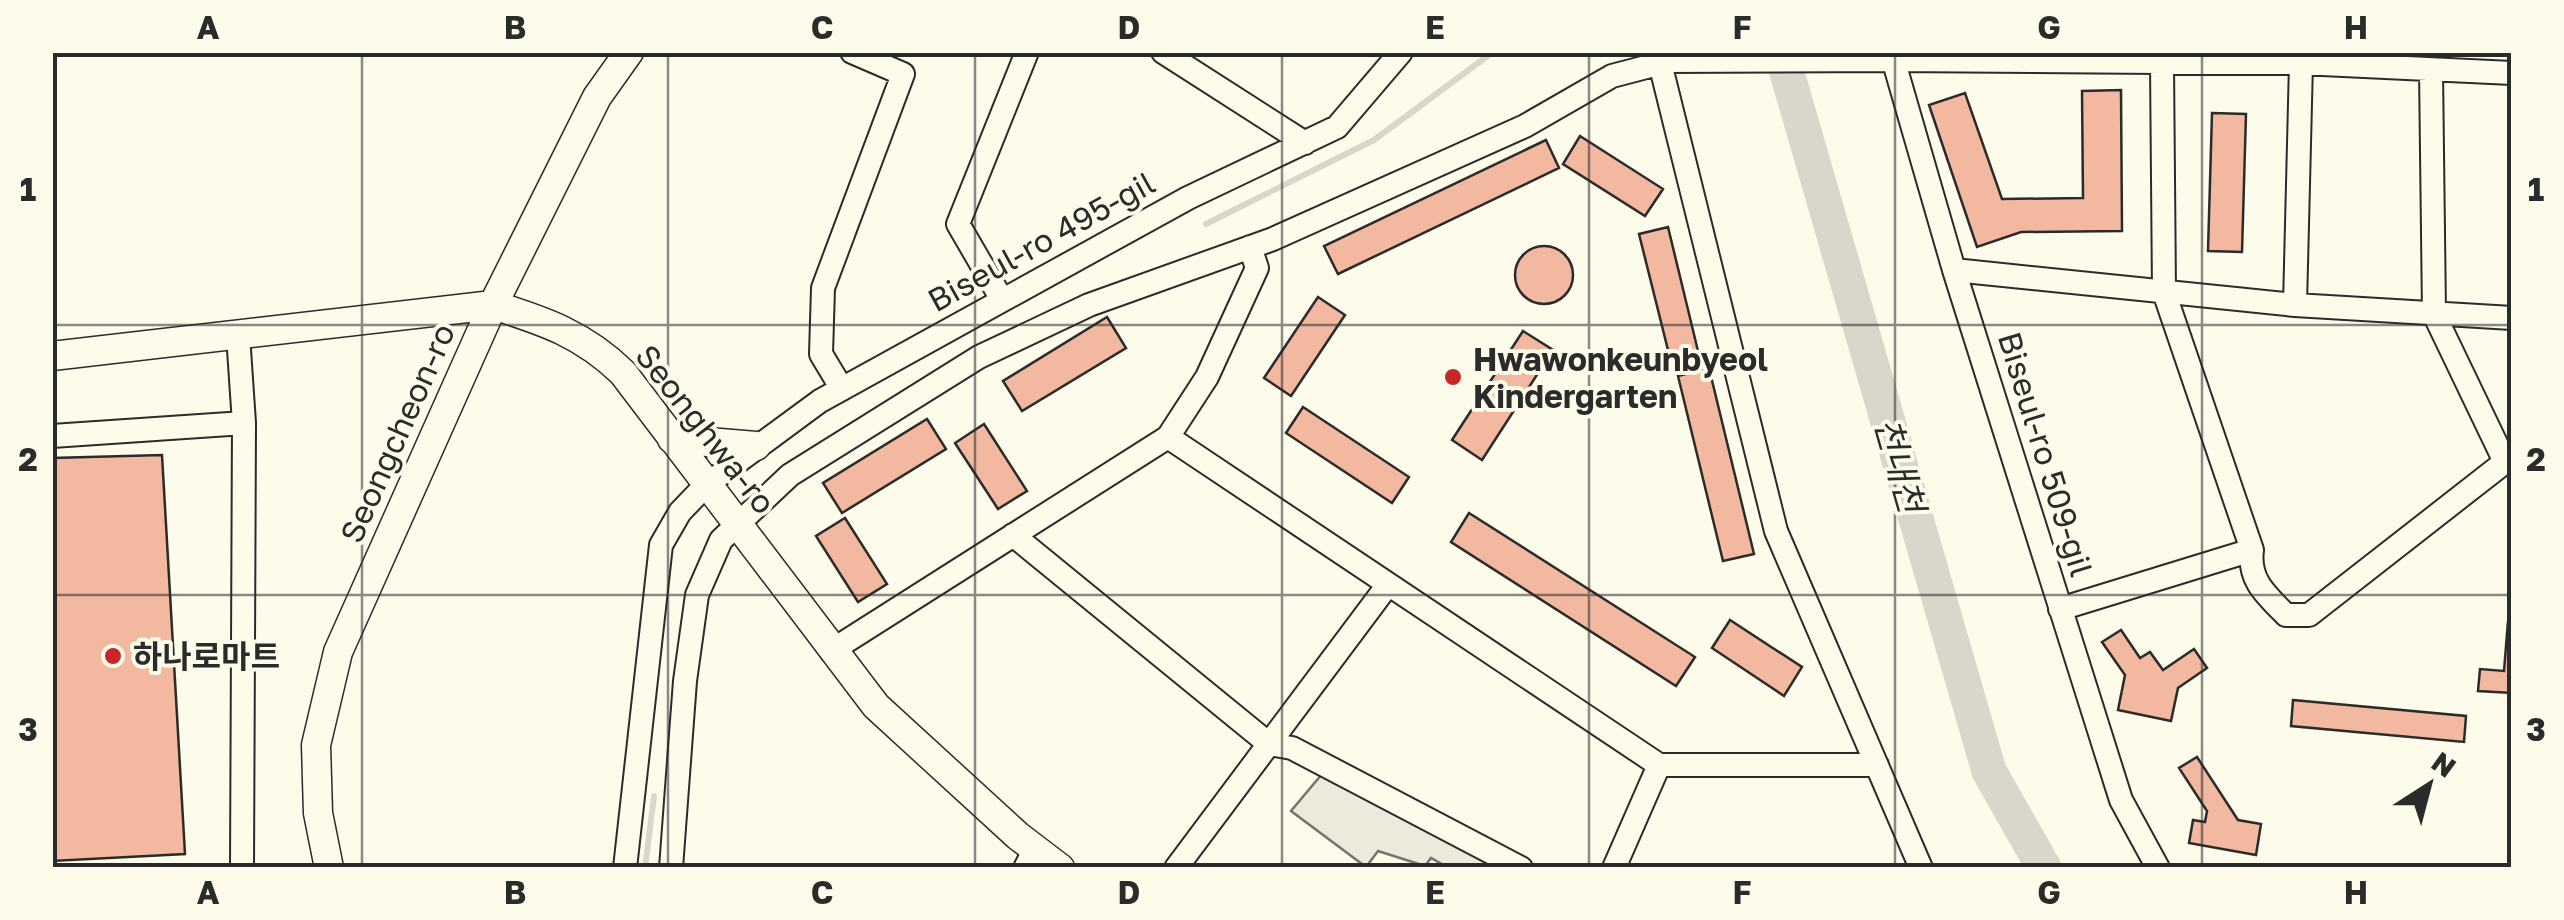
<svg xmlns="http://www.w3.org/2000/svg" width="2564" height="920" font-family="'Golos Text','Noto Sans KR',sans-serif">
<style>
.parking{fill:#eceadb;stroke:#74746e;stroke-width:2.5}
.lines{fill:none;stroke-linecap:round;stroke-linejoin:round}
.stream{stroke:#d8d7c9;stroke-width:6}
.river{stroke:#d8d7c9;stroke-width:35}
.building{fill:#f2b8a0;stroke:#2b2b2b;stroke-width:2.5}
.minor-casing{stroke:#2b2b2b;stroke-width:26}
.major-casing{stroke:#2b2b2b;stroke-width:31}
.minor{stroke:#fdfbea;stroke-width:22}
.major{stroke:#fdfbea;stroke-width:28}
.grid{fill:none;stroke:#2b2b2b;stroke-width:2.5;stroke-opacity:0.55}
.poi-dot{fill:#c62828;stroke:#fdfbea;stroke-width:4}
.labels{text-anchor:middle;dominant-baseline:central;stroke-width:8;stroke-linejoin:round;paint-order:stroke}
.street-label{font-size:32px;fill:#2b2b2b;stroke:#fdfbea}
.poi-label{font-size:32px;font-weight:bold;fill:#2b2b2b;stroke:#fdfbea;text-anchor:start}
.water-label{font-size:35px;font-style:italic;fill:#2b2b2b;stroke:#fdfbea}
.neatline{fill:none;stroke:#2b2b2b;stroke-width:4}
.grid-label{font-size:32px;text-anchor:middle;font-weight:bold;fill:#2b2b2b}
</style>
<rect width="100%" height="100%" fill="#fdfbea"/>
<path class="parking" d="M1322 774 1505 867H1447L1431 858 1425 866 1378 851 1366 867 1291 811Z"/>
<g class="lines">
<path class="stream" d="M1206 224 1374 140 1493 52
M645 868 654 796"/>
<path class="river" d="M1781 52 1989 771 2044 868"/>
</g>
<path class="building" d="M2121 90 2122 231 2021 232 1977 247 1929 105 1965 93 2002 199 2083 198 2082 91Z
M2212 113 2246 114 2242 252 2208 251Z
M1580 136 1663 189 1645 216 1563 164Z
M1546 140 1559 168 1338 274 1324 246Z
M1668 227 1698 351 1670 358 1639 234Z
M1515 275a29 29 0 1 1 58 0a29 29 0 1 1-58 0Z
M1318 297 1345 315 1291 396 1264 378Z
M1107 317 1126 348 1022 411 1003 381Z
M1523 331 1553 350 1482 460 1452 440Z
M1709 368 1754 554 1723 561 1678 376Z
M1303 407 1409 477 1392 503 1286 433Z
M927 419 946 449 842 513 823 483Z
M984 424 1027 491 998 509 955 443Z
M162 455 185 854 52 861V458Z
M1469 513 1695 657 1676 686 1451 542Z
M845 518 887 584 858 602 816 536Z
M1730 620 1802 667 1784 696 1712 648Z
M2508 621 2512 693 2478 691 2480 669 2504 671Z
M2121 630 2140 658 2150 652 2163 670 2194 649 2207 668 2178 688 2171 721 2118 710 2125 675 2102 642Z
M2293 700 2466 716 2464 742 2291 726Z
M2197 757 2238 820 2261 824 2256 855 2189 843 2193 820 2205 822 2207 811 2179 768Z"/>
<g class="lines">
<defs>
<path id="minor" d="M1163 52 1305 143
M1891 52 1954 270 2121 800 2158 868
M2171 53 2162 64 2164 292 2252 550C2248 580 2266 595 2286 615H2309L2505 462H2512
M1660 63 1776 531 1921 868
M2431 70 2434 314 2505 462
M1954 270 2295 305 2301 63
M1001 298 958 224 1027 52
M2295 305 2512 318
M238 335 244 423 242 868
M842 389 821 354 823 288 903 74 852 52
M52 436 244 423
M1168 437 1659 765H1877
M1013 535 1269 744 1292 748 1521 868
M2060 609 2252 550
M831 651 1168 437 1207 377 1257 268 1250 247
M625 868 661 545 680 512 706 485 820 401 1188 198 1337 127 1401 52
M671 868 685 681 697 595 721 540 790 475 979 357 1089 305 1273 239 1525 126 1612 76 1669 61 1893 60 2301 63 2512 73
M1025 868 1035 849
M1176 868 1387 586
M1614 868 1659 765"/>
<path id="major" d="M52 356 493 305C544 321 583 334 623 373L876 706 1018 836 1060 868
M672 439 756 446
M329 868 318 813 316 745 338 652 493 305 597 97 629 52"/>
</defs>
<use href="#minor" class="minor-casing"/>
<use href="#major" class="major-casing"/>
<use href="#minor" class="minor"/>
<use href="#major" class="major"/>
</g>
<path class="grid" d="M362 52V868M668 52V868M975 52V868M1282 52V868M1589 52V868M1895 52V868M2202 52V868M52 325H2512M52 595H2512"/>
<g class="poi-dot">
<circle cx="1453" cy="377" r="10"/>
<circle cx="113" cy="656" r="10"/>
</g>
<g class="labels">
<g class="street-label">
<text transform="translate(1041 241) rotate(-29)">Biseul-ro 495-gil</text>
<text transform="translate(706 429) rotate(52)">Seonghwa-ro</text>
<text transform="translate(397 433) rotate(-66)">Seongcheon-ro</text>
<text transform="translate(2046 454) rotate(73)">Biseul-ro 509-gil</text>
</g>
<g class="poi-label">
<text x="1473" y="359">Hwawonkeunbyeol<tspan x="1473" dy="37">Kindergarten</tspan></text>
<text x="133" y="656">하나로마트</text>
</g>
<g class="water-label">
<text transform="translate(1900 465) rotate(74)">천내천</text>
</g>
</g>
<rect width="2564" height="920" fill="none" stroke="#fdfbea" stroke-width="110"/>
<g transform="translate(2429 785) rotate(36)" stroke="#fdfbea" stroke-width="8" paint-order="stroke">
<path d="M0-8L18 38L0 25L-18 38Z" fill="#2b2b2b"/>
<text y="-15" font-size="28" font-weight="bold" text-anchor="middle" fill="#2b2b2b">N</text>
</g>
<rect x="55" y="55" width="2454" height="810" class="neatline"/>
<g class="grid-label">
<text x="208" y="39">A</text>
<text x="515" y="39">B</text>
<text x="822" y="39">C</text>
<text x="1129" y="39">D</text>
<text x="1435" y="39">E</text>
<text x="1742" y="39">F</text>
<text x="2049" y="39">G</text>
<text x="2356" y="39">H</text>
<text x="28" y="201">1</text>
<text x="2536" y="201">1</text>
<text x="28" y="471">2</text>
<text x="2536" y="471">2</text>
<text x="28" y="741">3</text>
<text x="2536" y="741">3</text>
<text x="208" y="904">A</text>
<text x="515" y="904">B</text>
<text x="822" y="904">C</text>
<text x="1129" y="904">D</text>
<text x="1435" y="904">E</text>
<text x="1742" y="904">F</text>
<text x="2049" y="904">G</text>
<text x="2356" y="904">H</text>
</g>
</svg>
